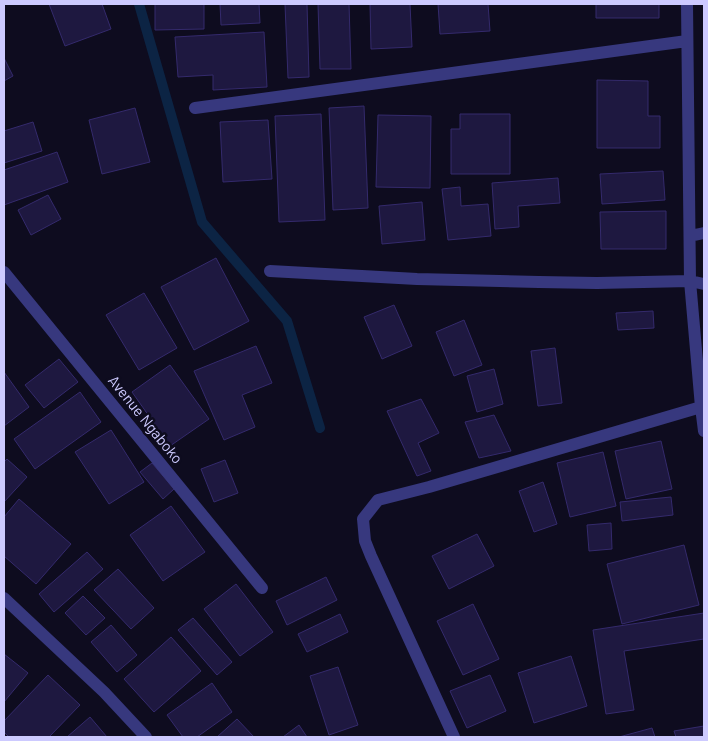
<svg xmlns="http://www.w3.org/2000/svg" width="708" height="741" font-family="Barlow,sans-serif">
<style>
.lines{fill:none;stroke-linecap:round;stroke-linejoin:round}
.stream{stroke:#0c2444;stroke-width:10}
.building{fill:#1e1840;stroke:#342a6c}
.minor{stroke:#37387e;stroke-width:12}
.labels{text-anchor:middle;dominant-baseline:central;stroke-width:5;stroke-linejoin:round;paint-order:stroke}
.street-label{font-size:15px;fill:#cdcaff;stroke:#0e0c1f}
</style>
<rect width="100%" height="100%" fill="#0e0c1f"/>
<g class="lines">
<path class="stream" d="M139 4 202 222 287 321 320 428"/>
</g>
<path class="building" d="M49 4H102L111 29 65 46Z
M155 4H204V29L155 30Z
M220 4H259L260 23 221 25Z
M285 4H307L309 77 288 78Z
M318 4H349L351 69H320Z
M370 4H410L412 47 371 49Z
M438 4H488L490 31 440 34Z
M596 4H659V18H596Z
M264 32 267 87 213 90V75L178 77 175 37Z
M4 58 13 76 4 81Z
M597 80 648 81V116H660V148H597Z
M364 106 368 208 333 210 329 108Z
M135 108 150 162 102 174 89 120Z
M321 114 325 220 279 222 275 116Z
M460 114H510V174H451V129H460Z
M378 115 431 116 430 188 376 187Z
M268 120 272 179 223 182 220 122Z
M33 122 42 151 4 163V131Z
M57 152 68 182 4 205V170Z
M663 171 665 200 602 204 600 174Z
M558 178 560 203 518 206 519 227 495 229 492 183Z
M460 187 461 206 488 204 491 236 448 240 442 189Z
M48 195 61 219 31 235 18 210Z
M422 202 425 240 382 244 379 206Z
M666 211V249H601L600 212Z
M216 258 249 321 194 350 161 287Z
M144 293 177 348 139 370 106 315Z
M394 305 412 346 382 359 364 317Z
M653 311 654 328 618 330 616 313Z
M464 320 482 365 454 376 436 332Z
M256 346 272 383 242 395 255 427 224 440 194 371Z
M555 348 562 403 538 406 531 351Z
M59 359 78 382 44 408 25 385Z
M170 365 209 419 170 446 132 392Z
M494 369 503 404 477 412 467 376Z
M4 372 29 407 4 426Z
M80 392 101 422 35 469 14 439Z
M421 399 439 433 418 443 431 471 417 476 387 411Z
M494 415 511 451 479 458 465 422Z
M111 430 144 482 109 504 75 452Z
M661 441 672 489 626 499 615 451Z
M603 452 616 506 570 517 557 463Z
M7 459 27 477 4 502V462Z
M225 460 238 493 214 502 201 469Z
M152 463 174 489 163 499 140 472Z
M543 482 557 524 534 532 519 491Z
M671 497 673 515 622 521 620 502Z
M19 499 71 544 36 584 4 556V517Z
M171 506 205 552 163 581 130 535Z
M611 523 612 549 589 551 587 525Z
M477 534 494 566 449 589 432 556Z
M684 545 699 605 622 624 607 564Z
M87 552 103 569 54 612 39 594Z
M118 569 154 608 131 629 94 590Z
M326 577 337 600 287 625 276 601Z
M236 584 273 632 240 656 204 609Z
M83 596 105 618 86 635 65 613Z
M473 604 499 659 463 675 437 621Z
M704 613V639L624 651 634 710 606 714 593 630Z
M340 614 348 632 307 652 298 634Z
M193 618 232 662 217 675 178 630Z
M111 625 137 655 117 672 91 642Z
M171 637 201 671 154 712 124 679Z
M4 654 28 673 4 702Z
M571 656 587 706 534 723 518 673Z
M338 667 358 725 329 735 310 676Z
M48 675 80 705 49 737H9L4 732V721Z
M490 675 506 711 467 728 450 691Z
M212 683 232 712 197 737H183L167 715Z
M90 717 107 737H67Z
M237 719 254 737H217Z
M299 725 307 737H283Z
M704 726V737H676L674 731Z
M652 728 655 737H619Z"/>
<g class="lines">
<path class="minor" d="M687 4 690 281 701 407 704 431
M195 108 687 41
M690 236 704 233
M270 271 417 279 539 282 597 283 690 281 704 284
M4 272 262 588
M4 598 104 692 146 737
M454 737 371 556 365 541 363 519 378 500 429 487 701 407"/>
</g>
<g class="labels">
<g class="street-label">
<text transform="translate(146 419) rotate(51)">Avenue Ngaboko</text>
</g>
</g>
<rect width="708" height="741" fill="none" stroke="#cdcaff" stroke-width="10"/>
</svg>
